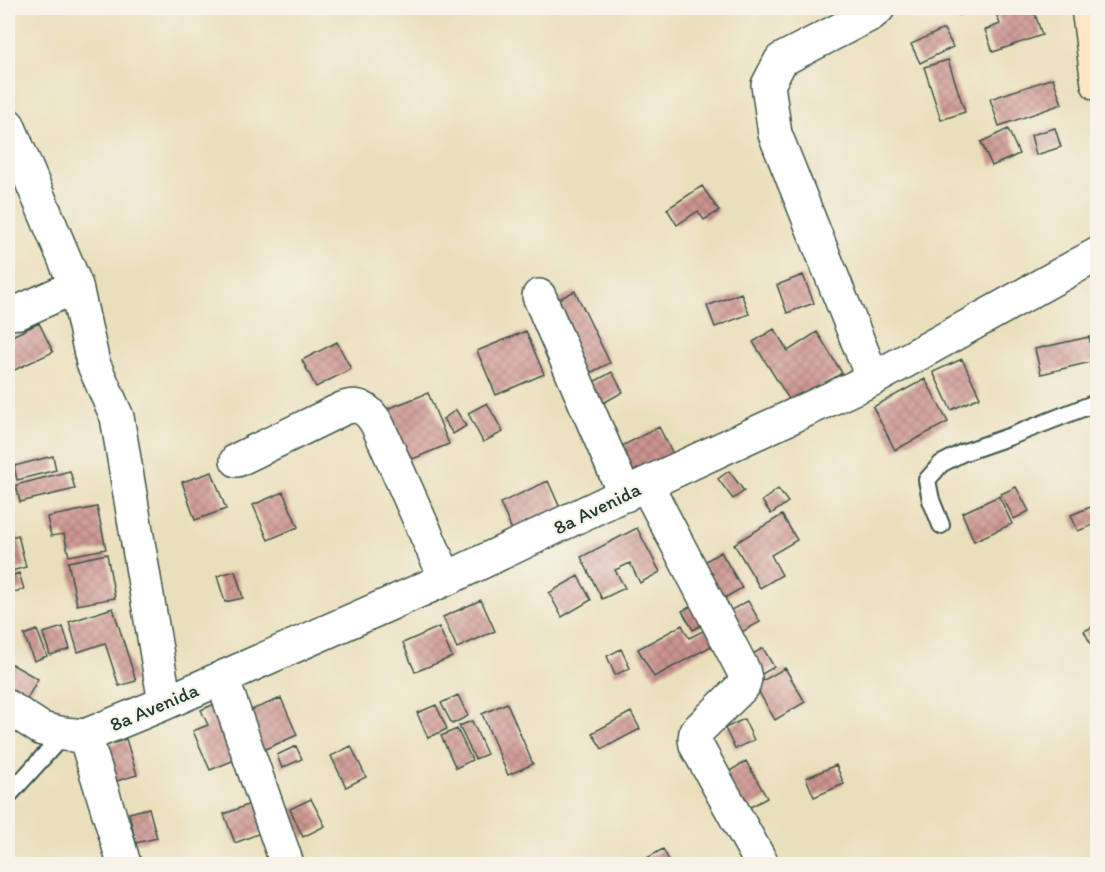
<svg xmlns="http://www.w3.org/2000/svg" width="1105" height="872" font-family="Itim,sans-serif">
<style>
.building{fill:url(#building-cross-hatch)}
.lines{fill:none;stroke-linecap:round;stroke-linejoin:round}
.lane-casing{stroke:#3d5548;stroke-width:20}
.street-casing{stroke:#3d5548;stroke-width:36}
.secondary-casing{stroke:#3d5548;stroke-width:36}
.lane{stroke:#fff;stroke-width:16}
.street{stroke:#fff;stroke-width:33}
.secondary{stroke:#fde5c5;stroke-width:33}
.labels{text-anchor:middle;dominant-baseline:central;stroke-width:4.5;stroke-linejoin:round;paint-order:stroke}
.street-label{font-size:20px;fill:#1f3d34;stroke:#f7f3e8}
</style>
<defs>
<pattern id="building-cross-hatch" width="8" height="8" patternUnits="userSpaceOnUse" patternTransform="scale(1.5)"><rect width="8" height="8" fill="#cd9490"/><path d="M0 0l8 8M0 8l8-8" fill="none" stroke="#a67a76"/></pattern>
</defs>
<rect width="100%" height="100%" fill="#f7f3e8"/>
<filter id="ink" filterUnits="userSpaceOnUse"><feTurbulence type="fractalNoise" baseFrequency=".0167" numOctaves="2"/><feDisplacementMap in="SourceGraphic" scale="12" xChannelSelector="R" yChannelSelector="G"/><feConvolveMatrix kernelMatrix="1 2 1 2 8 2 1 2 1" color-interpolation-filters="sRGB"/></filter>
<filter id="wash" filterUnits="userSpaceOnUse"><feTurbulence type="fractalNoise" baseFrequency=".008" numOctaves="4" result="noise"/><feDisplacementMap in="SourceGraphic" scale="24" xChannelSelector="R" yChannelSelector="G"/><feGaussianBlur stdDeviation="1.35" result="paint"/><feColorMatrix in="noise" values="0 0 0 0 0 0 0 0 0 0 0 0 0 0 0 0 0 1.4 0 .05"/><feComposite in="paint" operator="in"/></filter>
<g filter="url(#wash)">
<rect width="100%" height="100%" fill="#eadfbc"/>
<g id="blocks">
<path class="building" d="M957 8H983L959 15Z
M994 8H1033L1042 35 993 52 985 30 1000 24Z
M944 29 953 47 920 63 911 44Z
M948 60 965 112 941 120 924 67Z
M1053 78 1062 104 999 126 990 99Z
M1055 128 1061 147 1036 155 1031 135Z
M1008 129 1019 154 992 166 981 142Z
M702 186 719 211 704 220 698 211 677 225 667 209Z
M803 275 814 303 787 313 777 285Z
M575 291 610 363 580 378 546 305Z
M741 293 749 314 715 327 707 306Z
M39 323 53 352 8 373V338Z
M774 329 788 351 817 332 842 373 792 404 753 342Z
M526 331 544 374 496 395 477 351Z
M1089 337 1095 361 1041 374 1035 349Z
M337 342 351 369 316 387 302 360Z
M962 359 980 397 951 410 933 372Z
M612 372 623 392 598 406 586 386Z
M925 379 948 422 895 450 873 407Z
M428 393 449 444 403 463 382 411Z
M487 403 503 432 483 442 468 413Z
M456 410 466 426 453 434 443 419Z
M659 427 675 458 628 482 612 451Z
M53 456 56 470 17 480 14 466Z
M70 471 75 489 20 502 16 485Z
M729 471 744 491 733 499 718 479Z
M212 472 226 509 195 520 182 482Z
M548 481 560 508 512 530 500 503Z
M1016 487 1029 511 1014 519 1001 494Z
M778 489 788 502 771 514 762 501Z
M283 492 298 527 268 540 253 505Z
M999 496 1012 524 974 541 962 513Z
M1093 506 1098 517V523L1078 531 1071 515Z
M97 507 106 549 69 556 64 534 51 536 47 517Z
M782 515 797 540 771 555 782 575 760 588 734 544Z
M637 528 660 572 640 583 630 563 615 570 625 588 602 599 581 557Z
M18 535 26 567 8 572V538Z
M721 552 742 588 712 605 692 569Z
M107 554 115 598 77 605 68 562Z
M235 571 243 598 225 602 217 576Z
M19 573 24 589 8 594V577Z
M578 576 591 600 562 617 549 593Z
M481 600 495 631 457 648 443 617Z
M748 601 760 622 738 634 727 612Z
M699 602 709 621 693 630 682 611Z
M113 608 136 681 119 686 105 643 78 652 69 622Z
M1098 624V646L1093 648 1084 631Z
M682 625 689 638 709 628 717 643 654 677 638 649Z
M63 627 70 649 50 655 43 633Z
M439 627 452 657 415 672 403 643Z
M37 630 47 656 34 661 24 635Z
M763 648 774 667 757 677 746 658Z
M621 649 630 668 615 675 607 656Z
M8 662 38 679 23 706 8 697Z
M785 668 805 702 775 720 755 685Z
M458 695 468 716 452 724 441 703Z
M281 698 297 735 261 751 244 713Z
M219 702 242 757 210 770 193 731 208 725 201 710Z
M507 703 533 764 508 775 482 714Z
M436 705 447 729 428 738 417 713Z
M631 712 640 729 602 749 592 733Z
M744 719 754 740 735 749 725 728Z
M472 721 487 754 475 759 459 726Z
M457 729 472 760 456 768 441 736Z
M126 739 137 775 113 782 102 747Z
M296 746 302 759 282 768 277 755Z
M351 746 366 777 346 787 331 756Z
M746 761 767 798 745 810 725 774Z
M836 765 844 784 814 797 806 778Z
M311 799 325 826 303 837 290 809Z
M258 801 268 830 235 843 224 814Z
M149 808 157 838 136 843 129 813Z
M663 849 671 864H650L647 858Z"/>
</g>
</g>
<g filter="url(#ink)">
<use href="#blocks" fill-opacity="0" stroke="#3d5548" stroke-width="1.5"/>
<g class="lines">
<defs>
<path id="lane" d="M941 525 931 500 927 480 941 464 962 453 1011 436 1098 402
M8 796 64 734"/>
<path id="street" d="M8 125 76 286 93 363 117 417 165 703
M539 296 625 495
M8 313 19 312 76 286
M873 379 775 134 768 85 781 60 871 14 878 8
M237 460 342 409C359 402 368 409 377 424L446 579
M646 484 743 670 745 678 743 686 696 732 695 739 696 745 762 864
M222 678 287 864
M8 707 42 729 64 734 85 736 165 703 446 579 646 484 873 379 1098 254
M85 736 116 836 124 864"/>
<path id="secondary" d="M1088 8 1098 84"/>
</defs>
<use href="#lane" class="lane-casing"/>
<use href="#street" class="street-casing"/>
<use href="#secondary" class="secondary-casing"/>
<use href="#lane" class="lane"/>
<use href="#street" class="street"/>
<use href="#secondary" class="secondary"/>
</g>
</g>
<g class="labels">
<g class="street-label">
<text transform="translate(597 508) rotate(-26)">8a Avenida</text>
<text transform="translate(154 707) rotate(-23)">8a Avenida</text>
</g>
</g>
<rect width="1105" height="872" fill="none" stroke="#f7f3e8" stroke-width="30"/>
</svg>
